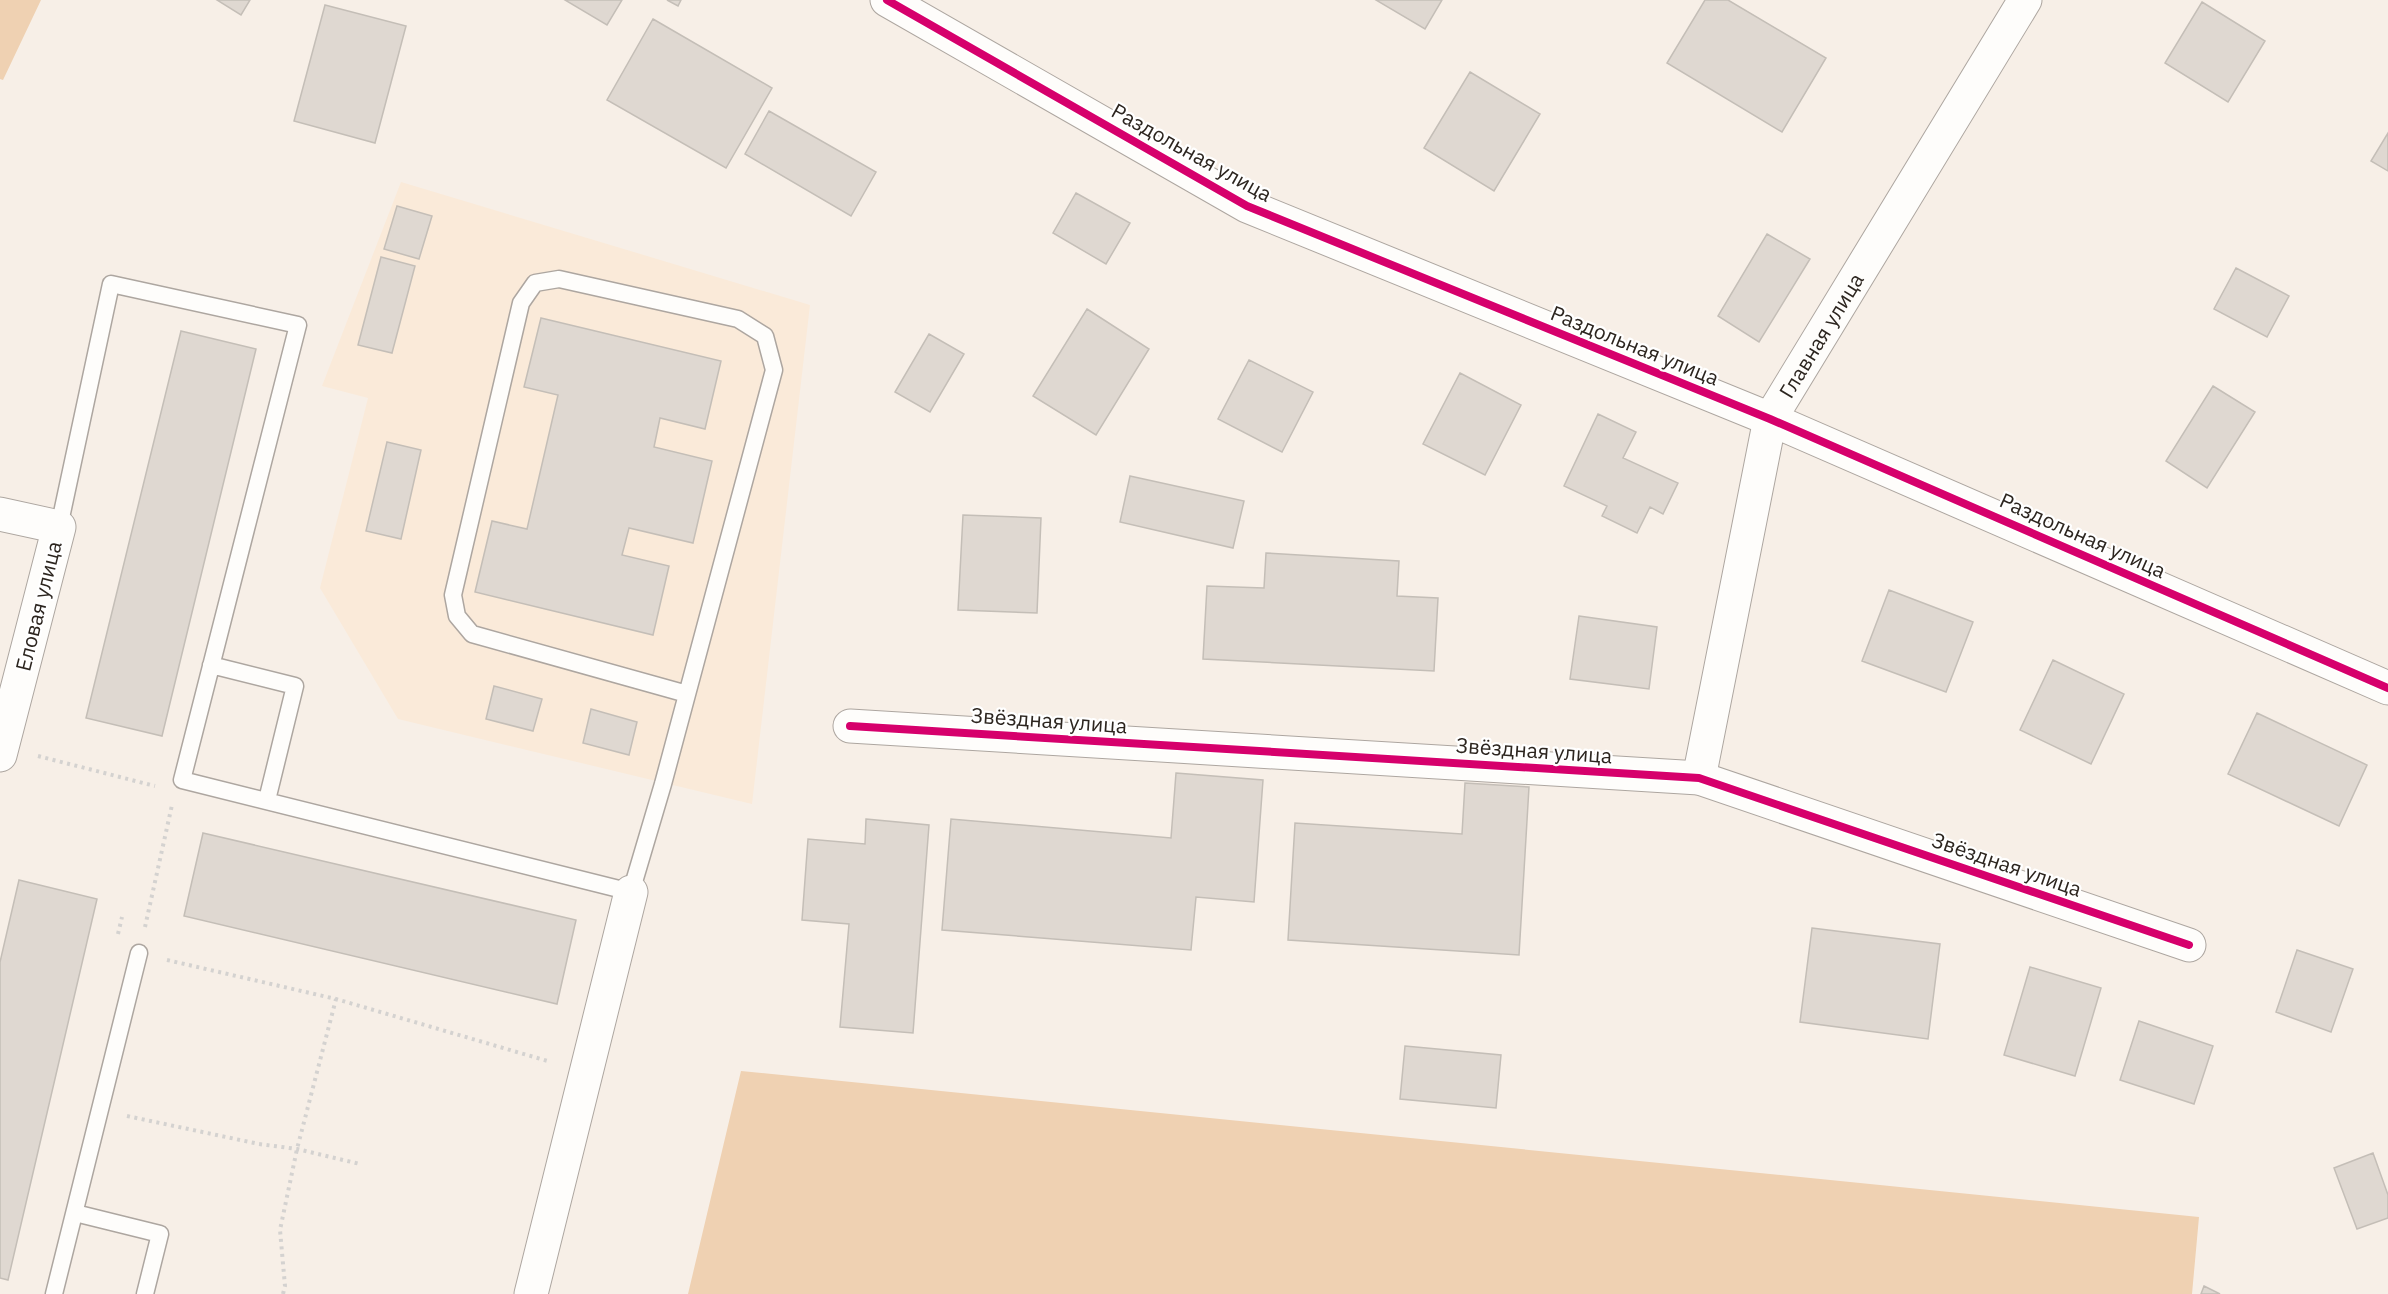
<svg xmlns="http://www.w3.org/2000/svg" width="2388" height="1294" font-family="'IBM Plex Sans',sans-serif">
<style>
.built{fill:#faead9}
.green{fill:#efd1b2}
.building{fill:#dfd8d1;stroke:#c4beb7;stroke-width:1.5}
.lines{fill:none;stroke-linecap:round;stroke-linejoin:round}
.service-casing{stroke:#ada6a0;stroke-width:19}
.minor-casing{stroke:#ada6a0;stroke-width:35}
.path{stroke:#d4d2d0;stroke-width:4;stroke-dasharray:3 4.5;stroke-linecap:butt}
.service{stroke:#fefdfb;stroke-width:16}
.minor{stroke:#fefdfb;stroke-width:33}
.cycleway-casing{stroke:#fff;stroke-width:11}
.cycleway{stroke:#d6006c;stroke-width:8}
.labels{text-anchor:middle;dominant-baseline:central;stroke-width:4.5;stroke-linejoin:round;paint-order:stroke}
.street-label{font-size:21px;fill:#2c251f;stroke:#fff}
</style>
<rect width="100%" height="100%" fill="#f7efe7"/>
<path class="built" d="M401 182 810 305 752 804 398 719 320 588 368 398 322 386Z"/>
<path class="green" d="M0 0H41L3 80 0 79Z
M741 1071 2199 1217 2192 1294H688Z"/>
<path class="building" d="M217 0H250L241 15Z
M565 0H622L607 25Z
M667 0H681L678 6Z
M1376 0H1442L1425 29Z
M1705 0H1728L1826 58 1782 132 1667 63Z
M2202 2 2265 41 2228 102 2165 63Z
M325 5 406 26 375 143 294 121Z
M653 19 772 88 726 168 607 100Z
M1470 72 1540 114 1494 191 1424 148Z
M769 111 876 172 851 216 745 154Z
M2388 133V171L2371 161Z
M1076 193 1130 223 1106 264 1053 233Z
M397 206 432 216 419 259 384 249Z
M1767 234 1810 259 1759 342 1718 316Z
M381 257 415 266 392 353 358 345Z
M2236 268 2289 296 2267 337 2214 309Z
M1087 309 1149 349 1096 435 1033 396Z
M541 318 721 361 705 429 660 418 654 447 712 461 693 543 629 528 622 555 669 566 653 635 475 592 492 521 527 529 558 395 524 387Z
M181 331 256 349 162 736 86 718Z
M929 334 964 354 930 412 895 392Z
M1249 360 1313 392 1282 452 1218 419Z
M1460 373 1521 405 1485 475 1423 444Z
M2213 386 2255 412 2207 488 2166 461Z
M1598 414 1636 432 1623 458 1678 483 1663 514 1650 507 1637 533 1602 516 1607 506 1564 486Z
M387 442 421 450 401 539 366 531Z
M1130 476 1244 501 1233 548 1120 522Z
M963 515 1041 518 1037 613 958 610Z
M1266 553 1399 561 1397 596 1438 598 1434 671 1203 659 1207 586 1264 588Z
M1889 590 1973 622 1946 692 1862 661Z
M1579 616 1657 627 1649 689 1570 679Z
M2053 660 2124 694 2091 764 2020 730Z
M494 686 542 699 533 731 486 719Z
M591 709 637 722 629 755 583 743Z
M2257 713 2367 765 2339 826 2228 774Z
M1176 773 1263 780 1254 902 1196 897 1191 950 942 930 951 819 1171 838Z
M1465 783 1529 787 1519 955 1288 940 1295 823 1462 834Z
M866 819 929 825 913 1033 840 1027 849 924 802 920 808 839 865 844Z
M203 833 576 920 557 1004 184 916Z
M19 880 97 899 8 1280 0 1278V962Z
M1812 928 1940 944 1928 1039 1800 1022Z
M2297 950 2353 969 2331 1032 2276 1012Z
M2030 967 2101 988 2075 1076 2004 1055Z
M2139 1021 2213 1046 2194 1104 2120 1080Z
M1405 1046 1501 1055 1496 1108 1400 1099Z
M2373 1153 2388 1195V1218L2357 1229 2334 1168Z
M2204 1286 2220 1294H2201Z"/>
<g class="lines">
<defs>
<path id="service" d="M59 527 111 284 298 325 182 780 631 892 663 784 774 370 765 336 738 319 559 279 535 283 521 303 453 595 457 616 472 634 687 694
M211 665 295 686 267 800
M75 1213 160 1234 145 1294
M54 1294 139 953"/>
<g id="minor">
<path d="M887 0 1247 206 1770 419 2388 688"/>
<path d="M0 514 59 527 0 755"/>
<path d="M850 726 1699 778 2189 945"/>
<path id="s1" d="M1699 778 1770 419 2025 0"/>
<path d="M531 1294 631 892"/>
</g>
</defs>
<use href="#service" class="service-casing"/>
<use href="#minor" class="minor-casing"/>
<path class="path" d="M38 756 155 786
M145 927 172 805
M118 934 122 917
M167 960 336 999 551 1062
M127 1116 259 1144 297 1149 360 1164
M283 1294 285 1286 280 1230 297 1149 336 999"/>
<use href="#service" class="service"/>
<use href="#minor" class="minor"/>
<defs>
<path id="cycleway" d="M887 0 1247 206 1770 419 2388 688
M850 726 1699 778 2189 945"/>
</defs>
<use href="#cycleway" class="cycleway-casing"/>
<use href="#cycleway" class="cycleway"/>
</g>
<g class="labels">
<g class="street-label">
<text transform="translate(1192 152) rotate(29)">Раздольная улица</text>
<text stroke="none"><textPath href="#s1" startOffset="464">Главная улица</textPath></text>
<text transform="translate(1635 345) rotate(22)">Раздольная улица</text>
<text transform="translate(2083 535) rotate(24)">Раздольная улица</text>
<text transform="translate(38 606) rotate(-76)">Еловая улица</text>
<text transform="translate(1049 720) rotate(4)">Звёздная улица</text>
<text transform="translate(1534 750) rotate(4)">Звёздная улица</text>
<text transform="translate(2007 864) rotate(19)">Звёздная улица</text>
</g>
</g>
</svg>
